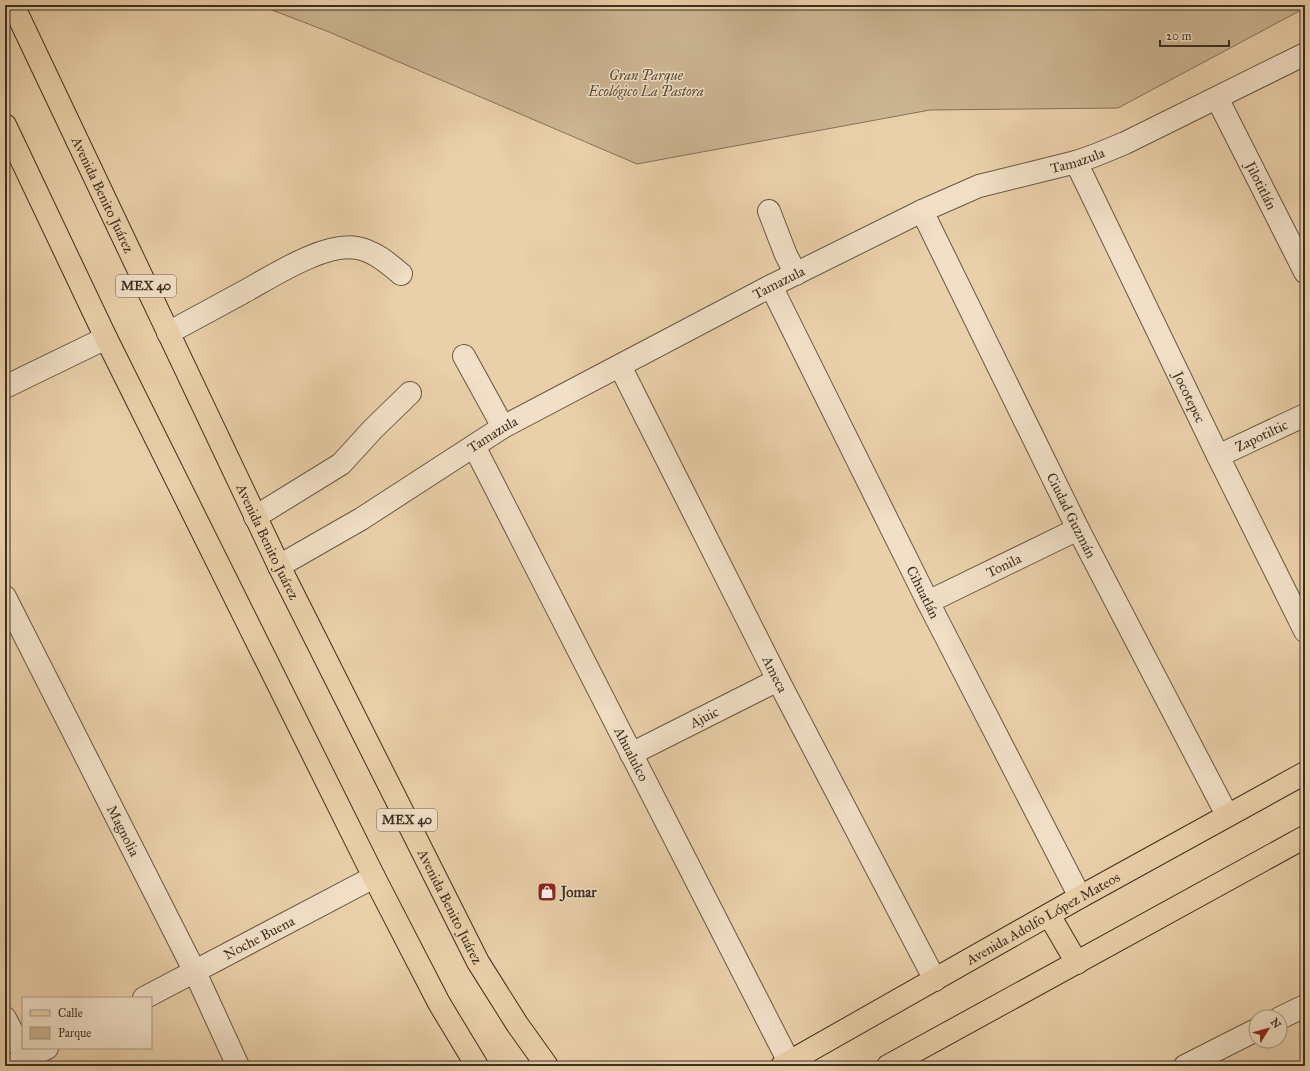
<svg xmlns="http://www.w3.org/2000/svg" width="1310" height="1071" font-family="'IM FELL Great Primer',serif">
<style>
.green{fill:#ccb592;stroke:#84725a}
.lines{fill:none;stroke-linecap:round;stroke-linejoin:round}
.minor-casing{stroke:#675844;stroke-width:24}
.major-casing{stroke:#3b3022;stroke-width:24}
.minor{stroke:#f1e0c7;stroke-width:22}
.major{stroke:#ead0a9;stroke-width:22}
.labels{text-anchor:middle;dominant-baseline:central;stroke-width:3;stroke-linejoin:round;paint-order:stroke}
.shield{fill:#f1e0c7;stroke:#726554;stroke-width:1}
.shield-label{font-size:13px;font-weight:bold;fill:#3b3022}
.park-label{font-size:14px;font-style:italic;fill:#584b38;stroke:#f1e0c7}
.street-label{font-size:14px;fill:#3b3022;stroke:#f1e0c7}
.poi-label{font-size:14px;font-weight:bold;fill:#3b3022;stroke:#f1e0c7;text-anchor:start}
</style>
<rect width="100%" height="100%" fill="#ead0a9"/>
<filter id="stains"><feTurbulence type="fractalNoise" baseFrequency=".005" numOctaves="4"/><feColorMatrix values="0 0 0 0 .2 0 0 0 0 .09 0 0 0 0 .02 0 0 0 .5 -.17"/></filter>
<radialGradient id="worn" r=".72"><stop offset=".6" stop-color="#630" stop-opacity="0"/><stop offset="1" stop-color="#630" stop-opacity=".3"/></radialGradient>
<path class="green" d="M259 5H1305V8L1118 108 930 110 637 164 329 32Z"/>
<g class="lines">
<defs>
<g id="minor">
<path id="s1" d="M1217 98 1305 272"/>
<path id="s2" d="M1076 162 1218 456 1305 631"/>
<path d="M769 211 786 255 796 274"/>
<path id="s3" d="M922 211 1078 529 1227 815"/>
<path id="s4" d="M771 286 928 602 1080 897"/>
<path d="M168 333C192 320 216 307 240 294 270 278 323 242 357 248 374 251 388 263 401 274"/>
<path d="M464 356 503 427"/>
<path id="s5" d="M620 366 778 680 935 980"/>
<path d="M5 387 106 338"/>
<path id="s6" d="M474 446 789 1062"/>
<path id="s7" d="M1218 456 1305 415"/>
<path d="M255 517 341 464 373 429 410 393"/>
<path id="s8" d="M279 566 361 519 503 427 771 286 922 211 979 186 1076 162 1096 155 1125 143 1305 54"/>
<path id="s9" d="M5 597 195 972 238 1066"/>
<path id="s10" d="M928 602 1078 529"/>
<path id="s11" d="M631 754 778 680"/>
<path id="s12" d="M144 998 374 877"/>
<path d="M5 1018 30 1066"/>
<path d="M1280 1018 1305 1006"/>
<path d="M11 1066 47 1048"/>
<path d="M1185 1066 1256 1030"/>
</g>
<g id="major">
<path id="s13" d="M13 5 279 566 478 962 517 1024 547 1066"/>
<path d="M5 125 106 338 374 877 439 1003 477 1066"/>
<path d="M1049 915 1077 963"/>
<path id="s14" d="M782 1066 1080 897 1305 773"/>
<path d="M888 1066 1305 837"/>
</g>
</defs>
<use href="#minor" class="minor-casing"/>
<use href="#major" class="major-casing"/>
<use href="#minor" class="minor"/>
<use href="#major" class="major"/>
</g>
<defs>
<symbol id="shop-square" viewBox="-11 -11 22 22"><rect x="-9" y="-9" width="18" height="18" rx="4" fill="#8f2418" stroke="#f1e0c7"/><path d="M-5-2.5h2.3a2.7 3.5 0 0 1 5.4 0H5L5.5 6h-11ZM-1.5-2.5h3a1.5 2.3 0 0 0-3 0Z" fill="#fff"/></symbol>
</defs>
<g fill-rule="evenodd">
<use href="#shop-square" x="536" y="881" width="22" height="22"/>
</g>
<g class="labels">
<g class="shield">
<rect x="116" y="275" width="60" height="22" rx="3"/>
<rect x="377" y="809" width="60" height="22" rx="3"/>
</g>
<g class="shield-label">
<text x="146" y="286">MEX 40</text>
<text x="407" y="820">MEX 40</text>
</g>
<g class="park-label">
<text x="646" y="75">Gran Parque<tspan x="646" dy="16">Ecológico La Pastora</tspan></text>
</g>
<g class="street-label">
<text stroke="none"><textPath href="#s8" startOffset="899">Tamazula</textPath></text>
<text stroke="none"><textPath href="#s1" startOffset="98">Jilotitlán</textPath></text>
<text stroke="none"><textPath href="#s13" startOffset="210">Avenida Benito Juárez</textPath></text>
<text stroke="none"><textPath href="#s8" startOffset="575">Tamazula</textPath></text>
<text stroke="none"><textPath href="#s2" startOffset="261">Jocotepec</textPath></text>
<text stroke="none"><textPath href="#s8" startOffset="251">Tamazula</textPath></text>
<text stroke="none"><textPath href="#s7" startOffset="48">Zapotiltic</textPath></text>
<text stroke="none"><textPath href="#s3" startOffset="339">Ciudad Guzmán</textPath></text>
<text stroke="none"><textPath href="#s13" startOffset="594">Avenida Benito Juárez</textPath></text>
<text stroke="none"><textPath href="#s10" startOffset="84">Tonila</textPath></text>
<text stroke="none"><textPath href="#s4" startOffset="342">Cihuatlán</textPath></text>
<text stroke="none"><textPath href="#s5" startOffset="345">Ameca</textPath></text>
<text stroke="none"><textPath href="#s11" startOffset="82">Ajuic</textPath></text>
<text stroke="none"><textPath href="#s6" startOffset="346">Ahualulco</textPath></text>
<text stroke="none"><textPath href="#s9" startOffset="262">Magnolia</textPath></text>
<text stroke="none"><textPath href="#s13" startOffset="1002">Avenida Benito Juárez</textPath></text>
<text stroke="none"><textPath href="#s14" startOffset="300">Avenida Adolfo López Mateos</textPath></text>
<text stroke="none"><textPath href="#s12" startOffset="130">Noche Buena</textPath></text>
</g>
<g class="poi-label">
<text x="561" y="892">Jomar</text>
</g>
</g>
<rect width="1310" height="1071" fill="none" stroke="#ead0a9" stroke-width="20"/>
<rect x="6" y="6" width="1298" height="1059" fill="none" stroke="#3b3022" stroke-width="2"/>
<rect x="10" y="10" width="1290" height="1051" fill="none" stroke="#3b3022"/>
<rect x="22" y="997" width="130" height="52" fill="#f1e0c7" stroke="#a89a85"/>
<rect x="30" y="1010" width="20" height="6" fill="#ead0a9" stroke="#a89a85"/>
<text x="58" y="1017" font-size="12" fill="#3b3022">Calle</text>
<rect x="30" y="1027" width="20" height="12" fill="#ccb592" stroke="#a89a85"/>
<text x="58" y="1037" font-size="12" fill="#3b3022">Parque</text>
<g transform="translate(1268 1029) rotate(53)"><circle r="19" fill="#f1e0c7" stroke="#a89a85"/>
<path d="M0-3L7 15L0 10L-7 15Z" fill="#8f2418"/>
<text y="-6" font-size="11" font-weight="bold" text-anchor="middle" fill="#3b3022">N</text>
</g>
<path d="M1160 40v6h69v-6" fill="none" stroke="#3b3022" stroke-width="2"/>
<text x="1166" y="40" font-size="12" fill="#3b3022" stroke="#f1e0c7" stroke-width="3" paint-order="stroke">20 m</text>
<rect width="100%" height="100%" filter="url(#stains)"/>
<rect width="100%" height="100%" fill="url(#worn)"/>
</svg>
